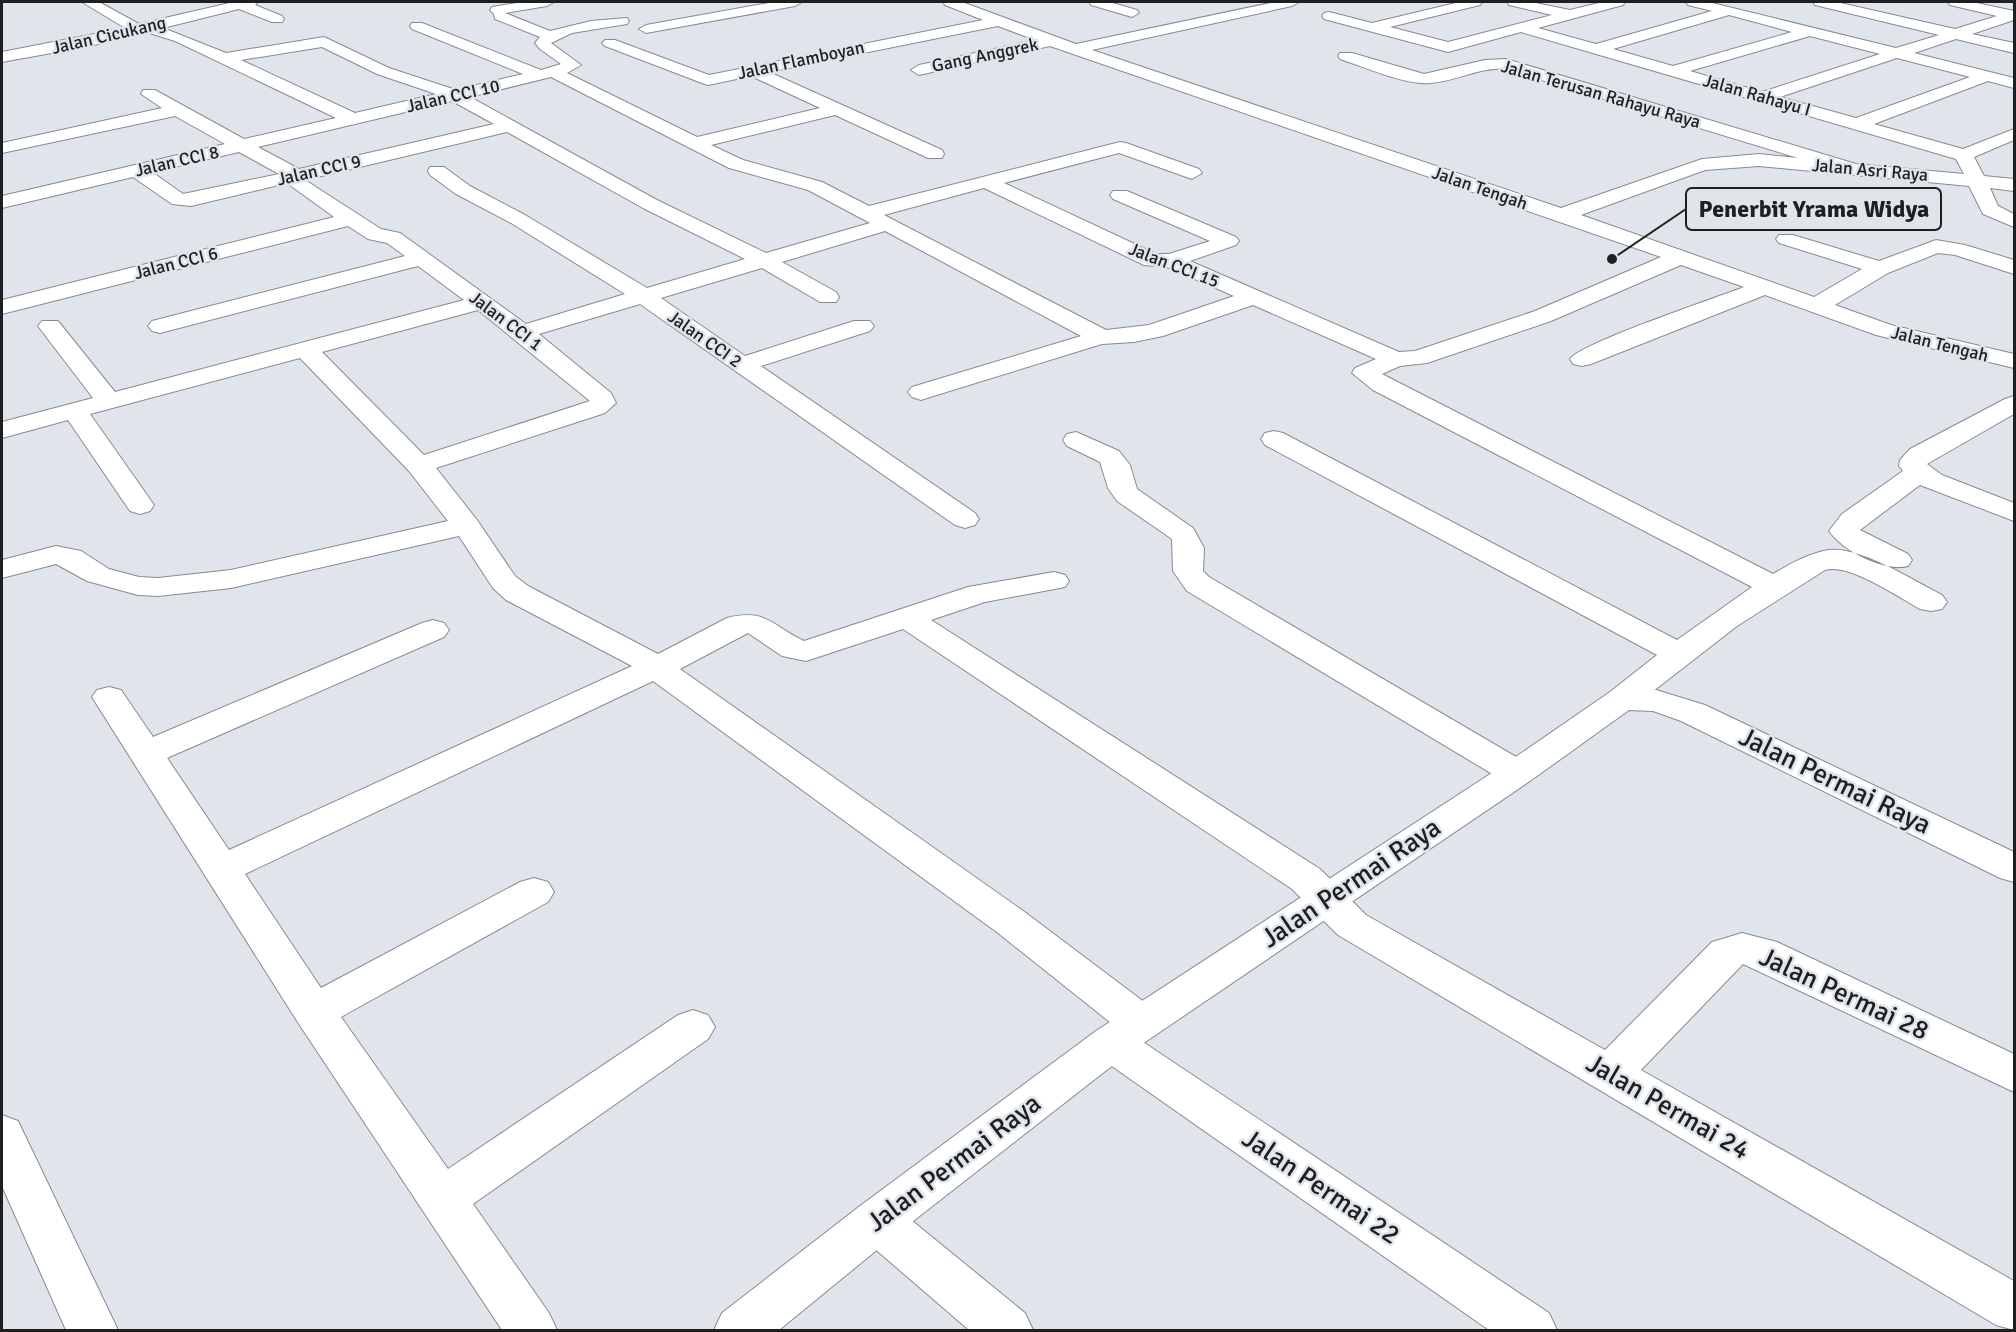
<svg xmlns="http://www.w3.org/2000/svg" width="2016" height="1332" font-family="Signika,sans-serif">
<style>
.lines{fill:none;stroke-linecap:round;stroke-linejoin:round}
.minor-casing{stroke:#868b91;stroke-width:2}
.tertiary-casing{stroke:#868b91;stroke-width:2}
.minor{fill:#fff;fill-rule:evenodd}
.tertiary{fill:#fff;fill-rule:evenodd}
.labels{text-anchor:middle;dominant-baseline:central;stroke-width:5;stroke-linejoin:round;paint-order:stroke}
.far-street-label{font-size:18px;fill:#1d1f21;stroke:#dfe5eb}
.near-street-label{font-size:27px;fill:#1d1f21;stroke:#dfe5eb}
.leader{fill:none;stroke:#1d1f21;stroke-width:2}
.callout-dot{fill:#1d1f21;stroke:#dfe5eb;stroke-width:2}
.callout{fill:#dfe5eb;stroke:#1d1f21;stroke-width:2}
.callout-label{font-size:24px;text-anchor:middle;font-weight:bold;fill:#1d1f21}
</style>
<rect width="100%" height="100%" fill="#dfe5eb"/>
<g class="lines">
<defs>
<path id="minor" d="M82 2H99L139 24 234 2H258L255 5 282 16 284 19 282 22H272L239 9 163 28 226 53 324 37 389 68 456 90 523 74 412 29 410 26 412 23H422L541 70 561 64 540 49 535 43 540 37 495 19 494 14 490 10 492 7 523 2H554L547 6 505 13 550 31 591 21 627 18 629 21 627 24 572 33 551 43 581 65 567 73 697 137 820 108 751 76 708 85 702 83 605 46 602 43 605 40H615L709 75 983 20 945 5 943 2H962L1076 44 1275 2H1299L1292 6 1092 50 1561 208 1702 159 1759 154 1798 158 1505 69C1479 67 1457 81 1431 83 1407 86 1365 67 1340 59L1338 56 1340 53H1352L1424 74 1485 60 1506 59 1856 164 1964 174 1956 159 1521 32 1448 52 1324 19 1322 16 1324 13 1329 12 1372 23 1460 2H1482L1480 5 1390 27 1448 42 1552 15 1509 5 1507 2H1531L1570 10 1603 2H1625L1623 5 1538 28 1596 44 1712 11 1688 5 1686 2H1708L1896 48 1939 35 1815 5 1813 2H1836L1955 29 1997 16 1950 5 1948 2H1972L2014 11V20L1972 34 2014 43V53L1956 39 1914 53 2014 78V88L1988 81 1874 124 1963 149 2014 129V140L1974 157 1984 176 2014 179V191L1990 188 1998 206 2014 214V227L1983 214 1969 186 1759 166 1705 170 1581 215 1814 297 1862 269 1779 243 1776 239 1779 235H1793L1879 261 1936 240 1965 245 2014 260V274L1955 255 1938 253 1888 273 1835 305 1891 325 2014 354V368L1876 335 1765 295 1591 364 1582 366 1573 364 1570 359C1581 343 1716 298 1744 287L1681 265 1551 321 1427 363 1400 366 1382 374 1773 574C1790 564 1809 553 1829 550 1861 546 1914 581 1942 595L1947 602 1942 609 1931 611 1920 609C1898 597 1849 563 1825 570L1737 626 1634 706 1622 710 1610 706 1605 699 1610 692 1657 655 1265 445 1261 439 1265 433 1274 431 1283 433 1677 640 1752 587 1373 390 1352 373 1355 368 1376 359 1253 305 1163 336 1134 342 1102 344 930 397 921 400 912 397 908 392 912 387 1081 336 885 231 782 262 836 292 839 297 836 302H820L762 268 661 298 745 356 854 321H870L874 326 870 331 761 366 975 513 979 519 975 525 965 528 955 525 640 304 539 334 611 393 616 403 605 413 436 468 477 520 515 576 528 586 658 654 727 618C766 608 772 626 804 641L968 587 1054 572 1065 575 1069 581 1065 587 985 602 931 620 1320 869 1366 915 1605 1050 1712 942 1742 933 1777 942 2014 1054V1092L1743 964 1641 1070 2014 1281V1330L1996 1325 1338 935 1292 889 903 629 806 661 782 656 748 633 680 669 1026 913 1156 1011 1163 1023 1156 1035 1140 1040 1549 1313 1557 1330H1489L1096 1055 1089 1043 1096 1031 1111 1026 1116 1027 998 933 653 681 245 874 321 988 520 882 534 878 548 882 554 892 548 902 341 1017 448 1169 678 1015 693 1010 708 1015 715 1027 708 1039 473 1204 549 1313 557 1330H502L299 1024 92 697 97 690 109 687 121 690 153 737 422 623 433 620 444 623 449 630 444 637 167 758 229 850 632 666 506 600 493 588 459 536 231 588 158 596 138 595 87 581 56 564 2 578V560L56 546 81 551 109 569 139 577 158 578 231 570 448 521 409 471 300 358 90 414 154 505 150 511 140 514 130 511 68 420 2 438V422L93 398 38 326 42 321H58L115 392 464 300 418 266 160 333 152 331 148 326 152 321 405 256 387 243 368 239 348 226 2 314V300L334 217 287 183 191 206 172 204 133 177 2 208V196L225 144 175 116 2 153V143L162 108 141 94 143 90H155L244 139 336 118 175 41 146 32 90 46 2 62V52L125 28ZM1729 15 1792 32 1673 66 1613 49ZM998 26 1035 40 919 65 911 70 919 75 1050 46 1661 257 1535 311 1415 351 1399 352 1190 261 1236 245 1239 241 1236 237 1127 191H1113L1110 195 1113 199 1210 241 1169 254H1156L1004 183 1119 153 1192 179 1202 173 1199 169 1126 143 1120 142 869 206 822 182 743 160 711 145 835 115 928 158H942L944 154 942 150 769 72ZM1810 36 1880 54 1762 92 1690 71ZM322 47 377 74 436 94 355 113 241 60ZM1897 58 1970 77 1856 118 1780 97ZM551 77 729 168 808 190 870 223 766 253 657 200 470 97ZM452 101 494 124 299 169 258 147ZM507 132 643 208 745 259 647 288 525 215 470 186 444 167H430L428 171 430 175 456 194 511 223 625 294 526 324 400 233 381 229 305 180ZM239 152 279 174 183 194 152 172ZM984 188 1144 265 1167 267 1234 296 1149 325 1106 330 884 215ZM478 310 590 401 424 455 322 352Z
M774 2H802L795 6 646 33 639 29 646 25Z
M1089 2H1109L1137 10 1139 13 1132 17 1091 5Z
M2014 396V414L1927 464 1942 475 2014 503V521L1920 485 1860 530 1908 554 1912 560 1908 566C1883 572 1843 551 1829 531L1842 514 1903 471 1899 466 1900 460 1910 449 2005 399Z
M1076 432 1119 451 1130 465 1137 489 1193 528 1204 548 1203 571 1209 577 1530 765 1535 773 1530 781 1517 785 1504 781 1187 591 1173 571 1172 539 1117 501 1108 488 1100 462 1067 446 1063 440 1067 434Z
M2 1115 18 1121 118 1330H66L2 1186Z
M877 1199 894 1206 1025 1313 1033 1330H969L860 1236 853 1221 860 1206Z"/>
<path id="tertiary" d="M1622 688 1656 690 1705 705 2014 852V882L2000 878 1681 721 1653 711 1629 710 1530 781 1126 1055 894 1236 779 1330H714L722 1313 860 1206 1096 1031 1504 765 1610 692Z"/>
</defs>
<use href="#minor" class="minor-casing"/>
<use href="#tertiary" class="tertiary-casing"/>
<use href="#minor" class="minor"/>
<use href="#tertiary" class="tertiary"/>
</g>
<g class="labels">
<g class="far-street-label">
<text transform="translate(109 35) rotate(-13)">Jalan Cicukang</text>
<text transform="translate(985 55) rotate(-12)">Gang Anggrek</text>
<text transform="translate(801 60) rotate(-12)">Jalan Flamboyan</text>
<text transform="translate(1601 94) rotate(16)">Jalan Terusan Rahayu Raya</text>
<text transform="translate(1757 95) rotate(16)">Jalan Rahayu I</text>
<text transform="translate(453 96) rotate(-13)">Jalan CCI 10</text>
<text transform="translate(177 161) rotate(-13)">Jalan CCI 8</text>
<text transform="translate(319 170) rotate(-13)">Jalan CCI 9</text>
<text transform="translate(1870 170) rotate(5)">Jalan Asri Raya</text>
<text transform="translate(1480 188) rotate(19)">Jalan Tengah</text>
<text transform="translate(176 263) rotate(-14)">Jalan CCI 6</text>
<text transform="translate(1174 265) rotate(21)">Jalan CCI 15</text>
<text transform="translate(506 321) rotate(37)">Jalan CCI 1</text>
<text transform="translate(705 339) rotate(35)">Jalan CCI 2</text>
<text transform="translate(1940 344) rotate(14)">Jalan Tengah</text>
</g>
<g class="near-street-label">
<text transform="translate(1835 781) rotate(26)">Jalan Permai Raya</text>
<text transform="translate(1351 883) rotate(-34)">Jalan Permai Raya</text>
<text transform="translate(1844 994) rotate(25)">Jalan Permai 28</text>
<text transform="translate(1668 1107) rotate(30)">Jalan Permai 24</text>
<text transform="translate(954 1163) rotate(-37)">Jalan Permai Raya</text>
<text transform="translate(1321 1187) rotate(34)">Jalan Permai 22</text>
</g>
</g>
<path class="leader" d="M1612 259L1686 209"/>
<circle class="callout-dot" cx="1612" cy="259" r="6"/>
<rect class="callout" x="1686" y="188" width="255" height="42" rx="6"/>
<g class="callout-label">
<text x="1814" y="217">Penerbit Yrama Widya</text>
</g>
<rect width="2016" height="1332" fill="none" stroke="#1d1f21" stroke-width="6"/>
</svg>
